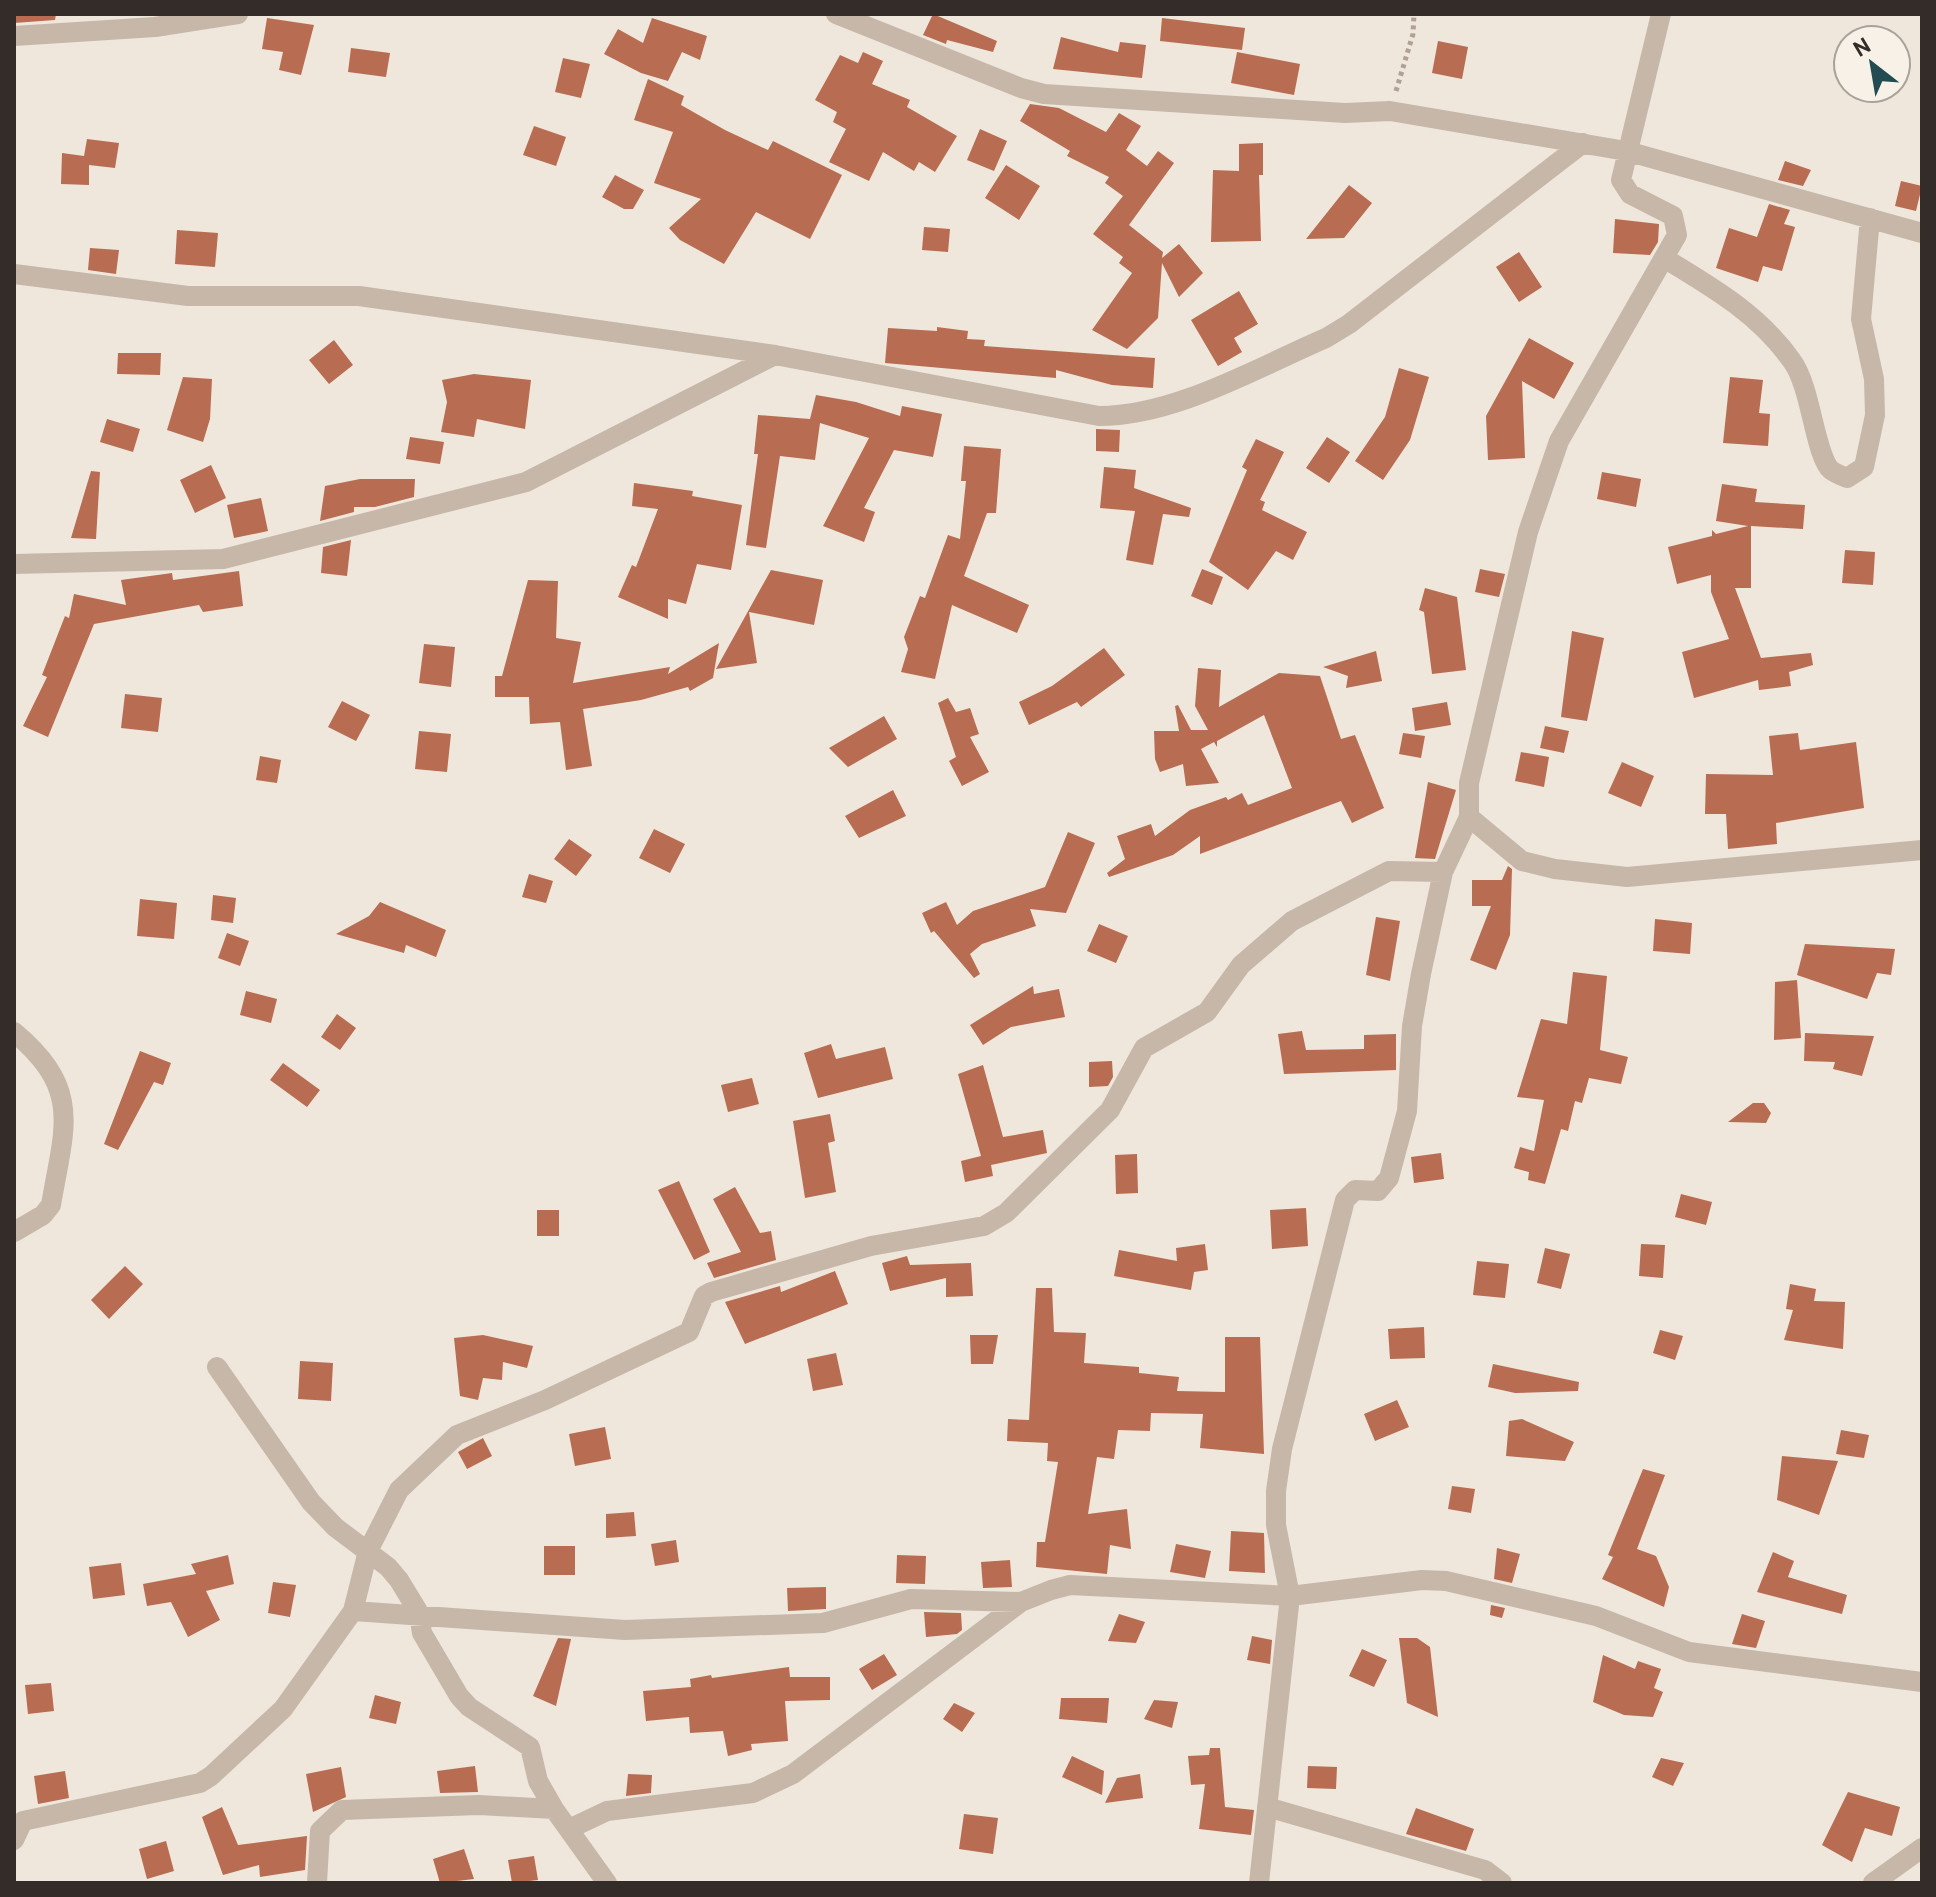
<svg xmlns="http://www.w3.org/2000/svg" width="1936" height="1897" font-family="Overpass,sans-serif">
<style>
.building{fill:#b86c51}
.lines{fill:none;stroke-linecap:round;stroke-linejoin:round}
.path{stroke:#b1a194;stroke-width:5;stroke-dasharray:4 4;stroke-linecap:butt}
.minor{stroke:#c6b7a9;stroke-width:20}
</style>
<rect width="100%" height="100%" fill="#efe7dc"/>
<path class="building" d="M14 14H56L55 20 14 23Z
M933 14 997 41 993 52 947 40 946 44 923 35Z
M267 18 314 25 301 75 279 70 283 52 262 49Z
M652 18 707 36 700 60 682 52 668 81 641 73 604 54 618 29 643 43Z
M1162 18 1245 28 1242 50 1160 41Z
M1061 37 1118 52 1120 42 1146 45 1142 78 1053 69Z
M1438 41 1468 47 1462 79 1432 73Z
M351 48 390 53 386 77 348 72Z
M863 52 883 61 872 84 910 100 907 107 957 136 935 172 919 162 914 171 883 152 869 181 829 162 846 129 833 122 837 112 815 100 840 55 858 63Z
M1237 52 1300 64 1294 95 1231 83Z
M563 58 590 64 581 98 555 92Z
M648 79 684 96 681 105 725 130 768 150 773 141 842 175 810 239 756 212 724 264 680 240 669 228 701 199 654 183 673 132 634 120Z
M1030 104 1059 108 1106 132 1119 113 1141 126 1126 150 1147 166 1158 151 1174 163 1129 225 1163 252 1162 258 1179 244 1203 273 1179 297 1162 263 1158 318 1127 349 1092 330 1132 273 1119 263 1123 257 1093 234 1123 196 1105 183 1109 177 1067 156 1070 151 1020 121Z
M534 126 566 137 556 166 523 155Z
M980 129 1007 141 994 171 967 160Z
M87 139 119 143 115 168 89 165V185L61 184 62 153 84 156Z
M1263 143V175H1259L1261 241 1211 242 1213 170 1239 171V144Z
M1785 161 1811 170 1803 186 1778 180Z
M1006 165 1040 186 1019 220 985 198Z
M615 175 644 190 633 209H624L602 197Z
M1901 181 1922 186 1916 211 1895 206Z
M1349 185 1372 203 1344 238 1306 239Z
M1769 204 1790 210 1784 224 1795 227 1782 271 1763 266 1758 282 1716 268 1729 228 1757 237Z
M1615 219 1659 224 1658 242 1650 255 1613 253Z
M924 227 950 229 948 252 922 250Z
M177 230 218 233 215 267 175 264Z
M90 248 119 250 116 274 88 270Z
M1519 252 1542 287 1519 302 1496 267Z
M1239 291 1258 324 1234 338 1242 352 1218 366 1191 320Z
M937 327 968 331 967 339 985 340 984 346 1155 358 1153 388 1112 385 1056 370V378L885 363 888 328 937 331Z
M1529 338 1574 363 1554 399 1522 381 1525 458 1488 460 1486 416Z
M334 340 353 365 329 384 309 360Z
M118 353H161L160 375 117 374Z
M1399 368 1429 377 1410 440 1383 480 1355 461 1385 417Z
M474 374 531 380 525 429 477 419 474 437 441 432 447 402 442 380Z
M183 377 212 379 210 419 203 442 167 430Z
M1730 377 1763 380 1759 413 1770 414 1768 446 1723 443Z
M816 395 856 402 900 416 902 406 942 414 933 457 894 450 864 508 875 512 864 542 823 526 869 438 820 423 815 460 780 456 766 548 746 545 758 454H754L758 415 810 419Z
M107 419 140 429 133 452 100 442Z
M1096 429 1120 430 1119 452 1096 451Z
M410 437 444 442 440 464 406 459Z
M1327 437 1350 452 1329 483 1306 468Z
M1256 439 1284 452 1260 500 1265 502 1262 510 1307 532 1293 560 1276 551 1248 590 1209 562 1247 470 1242 467Z
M964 446 1001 449 996 513H987L964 576 1029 605 1017 633 952 605 935 679 901 672 908 649 904 637 920 596 925 598 948 535 960 539 966 481H961Z
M211 465 226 498 195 513 180 480Z
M1104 467 1136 470 1134 488 1191 508 1189 517 1163 514 1153 565 1126 560 1135 511 1100 508Z
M91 471 100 472 96 539 71 538Z
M1602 472 1641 479 1636 507 1597 499Z
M360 479H415L414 497 375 507H354V512L320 521 325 486Z
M634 483 693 491 692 496 742 505 731 570 697 564 686 604 668 599V619L618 597 632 565 636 567 658 509 632 506Z
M1722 484 1757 489 1755 502 1805 505 1803 529 1751 526V588H1735L1761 658 1811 653 1813 665 1789 672 1791 686 1759 690 1758 680 1694 698 1682 652 1729 639 1711 592V575L1677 584 1668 547 1712 536V530L1716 534 1748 526 1716 521Z
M261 498 268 531 234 538 227 505Z
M351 540 347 576 321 573 323 547Z
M1845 550 1875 552 1873 585 1842 583Z
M1202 569 1223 577 1212 605 1191 596Z
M1480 569 1505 574 1499 597 1475 592Z
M771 570 823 580 814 625 749 612 757 663 716 669Z
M239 571 243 606 203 612 199 605 94 624 48 737 23 726 47 677 42 675 65 616 69 618 74 594 126 605 121 580 172 573 173 580Z
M528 580 558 581 556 638 581 642 573 683 670 667 668 674 719 643 713 678 690 691 688 687 641 700 583 709 592 766 566 770 560 722 530 724 529 697H495V676H502Z
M1425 588 1457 597 1466 670 1432 674 1424 612 1419 610Z
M1572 631 1604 638 1587 721 1561 717Z
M424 644 455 647 451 687 419 683Z
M1104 648 1125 675 1081 707 1077 702 1029 725 1019 702 1052 686Z
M1376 651 1382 681 1346 688 1348 676 1323 667Z
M1198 668 1221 670 1219 707 1279 673 1320 676 1341 739 1355 735 1384 808 1352 823 1341 801 1200 854V836L1173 855 1109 877 1107 873 1125 859 1117 836 1151 824 1155 836 1190 810 1226 797 1228 800 1242 793 1248 805 1292 788 1264 715 1217 741V747L1214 742 1201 749 1219 783 1186 786 1183 764 1160 772 1155 759 1154 731H1179L1175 706 1178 705 1191 730H1208L1195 706Z
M125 694 162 698 158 732 121 728Z
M948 698 956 712 970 708 979 734 970 737 989 772 962 786 949 761 956 757 938 703Z
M342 701 370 715 356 741 328 727Z
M1447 702 1451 725 1415 731 1412 708Z
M884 716 897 739 848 767 829 748Z
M1545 726 1569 731 1564 753 1540 748Z
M419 731 451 734 447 772 415 769Z
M1403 733 1425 736 1421 758 1399 754Z
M1798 733 1800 750 1856 742 1864 808 1776 823 1777 844 1728 849 1726 814H1705L1706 774 1773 775 1769 736Z
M1521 752 1549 757 1544 787 1515 781Z
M260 756 281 760 277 783 256 780Z
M1622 762 1654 776 1641 807 1608 793Z
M1428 782 1456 790 1435 859 1415 858Z
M893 790 906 816 859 838 845 816Z
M654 829 685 844 670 873 639 858Z
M1068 832 1095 843 1066 913 1030 909 1036 926 982 944 970 954 980 974 974 978 934 931 931 933 922 913 946 902 957 925 973 911 1045 887Z
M569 839 592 855 576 876 554 859Z
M1508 866 1512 869 1510 935 1496 970 1470 960 1491 906H1472V880H1502Z
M529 874 553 881 546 903 522 897Z
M213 895 236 898 233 923 211 920Z
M140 899 177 903 174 939 137 936Z
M380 902 446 930 436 957 406 945 404 953 336 934 369 916Z
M1376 917 1400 921 1390 981 1366 975Z
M1655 919 1692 923 1690 954 1653 951Z
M1099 924 1128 936 1116 963 1087 951Z
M227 933 249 941 240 966 218 958Z
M1805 944 1895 949 1891 975 1877 973 1867 999 1797 975Z
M1573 972 1607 976 1600 1050 1628 1057 1621 1084 1589 1078 1582 1103 1575 1101 1568 1131 1561 1129 1545 1184 1528 1180 1529 1172 1514 1168 1520 1147 1534 1151 1544 1100 1517 1097 1541 1019 1567 1024Z
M1797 980 1801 1038 1774 1040 1775 982Z
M1033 986 1034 994 1059 989 1065 1017 1011 1027 983 1045 970 1025Z
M246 991 277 999 271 1023 240 1015Z
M337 1014 356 1028 340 1050 321 1037Z
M1302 1031 1306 1050 1364 1049V1035L1396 1034V1070L1284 1074 1278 1034Z
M1805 1033 1874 1036 1862 1076 1833 1069 1835 1062 1804 1061Z
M831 1044 836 1059 885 1047 893 1079 818 1098 804 1053Z
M140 1051 171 1063 163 1085 154 1082 118 1150 104 1144Z
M1112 1061 1113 1077 1108 1086 1089 1087V1062Z
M283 1063 320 1090 307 1107 270 1080Z
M983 1065 1003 1137 1043 1130 1047 1153 991 1165 993 1176 965 1182 961 1161 981 1156 958 1074Z
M752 1078 759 1104 728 1112 721 1085Z
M1753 1103H1764L1771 1113 1766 1123 1728 1122Z
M830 1114 835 1141 828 1143 836 1192 805 1198 793 1121Z
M1441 1153 1444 1179 1414 1183 1411 1157Z
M1137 1154 1138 1193 1116 1194 1115 1155Z
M679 1181 710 1252 694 1260 658 1190Z
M735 1187 760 1233 771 1231 776 1260 714 1278 707 1263 741 1252 713 1199Z
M1681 1194 1712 1202 1706 1225 1675 1217Z
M1306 1208 1308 1246 1272 1249 1270 1210Z
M537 1210H559V1236H537Z
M1205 1244 1208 1270 1194 1272 1191 1290 1114 1276 1119 1250 1177 1261 1176 1248Z
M1641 1244 1665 1245 1663 1278 1639 1276Z
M1545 1248 1570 1254 1561 1289 1537 1283Z
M907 1256 910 1265 971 1263 973 1296 946 1297V1278L890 1291 882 1263Z
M1477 1261 1509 1264 1505 1298 1473 1295Z
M125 1266 143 1284 109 1319 91 1300Z
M835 1271 848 1304 745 1344 725 1302 780 1286 781 1292Z
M1790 1284 1816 1289 1814 1301 1845 1302 1843 1349 1784 1340 1793 1310 1786 1309Z
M1036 1288H1052L1054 1332 1086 1333 1084 1363 1139 1367V1373L1179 1377 1177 1391 1225 1392V1337H1260L1264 1454 1200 1448 1203 1414 1151 1413 1150 1431 1118 1430 1114 1459 1097 1457 1088 1514 1127 1509 1131 1549 1110 1545 1107 1574 1036 1567 1037 1542H1045L1058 1462 1047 1461 1048 1443 1007 1441 1008 1419 1029 1420Z
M1424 1327 1425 1358 1390 1359 1388 1329Z
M1660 1330 1683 1336 1675 1360 1653 1353Z
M483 1335 533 1346 527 1368 503 1362 502 1380 483 1378 478 1400 460 1396 454 1338Z
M970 1335H998L993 1364H971Z
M836 1353 843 1385 813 1391 807 1359Z
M300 1361 333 1363 331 1401 298 1399Z
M1493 1364 1579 1382 1578 1391 1515 1393 1488 1387Z
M1397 1400 1409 1427 1375 1441 1364 1414Z
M1522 1419 1574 1442 1565 1461 1506 1456 1509 1421Z
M605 1427 611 1459 575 1466 569 1434Z
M1841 1430 1869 1435 1864 1458 1836 1454Z
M483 1438 492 1456 467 1469 458 1452Z
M1782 1456 1838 1461 1819 1515 1777 1500Z
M1643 1469 1665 1475 1637 1549 1656 1556 1669 1587 1664 1607 1602 1579 1613 1557 1608 1555Z
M1452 1486 1475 1489 1471 1513 1448 1509Z
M634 1512 636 1536 606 1538V1514Z
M1231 1531 1264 1533 1265 1573 1229 1571Z
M676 1540 679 1562 655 1566 651 1544Z
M1176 1544 1211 1551 1205 1578 1170 1572Z
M544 1546H575V1575H544Z
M1497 1548 1520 1554 1512 1583 1494 1579Z
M1773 1552 1794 1561 1788 1577 1847 1595 1842 1614 1757 1592Z
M228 1555 234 1584 206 1591 220 1620 188 1637 171 1602 147 1606 143 1584 196 1574 191 1564Z
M897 1555 926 1556 925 1584 896 1583Z
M1010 1560 1012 1587 983 1588 981 1562Z
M121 1563 125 1595 93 1599 89 1567Z
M273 1582 296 1585 290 1617 268 1613Z
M826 1587V1609L788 1611 787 1588Z
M1491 1605 1505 1608 1502 1618 1490 1615Z
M924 1612 961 1613 962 1630 957 1634 926 1637Z
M1119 1614 1145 1622 1136 1643 1108 1641Z
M1742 1614 1765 1621 1756 1648 1732 1644Z
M1252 1636 1272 1640 1270 1664 1247 1660Z
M558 1638 571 1639 556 1706 533 1696Z
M1399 1638H1417L1430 1647 1438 1717 1407 1703Z
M1362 1649 1387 1660 1374 1687 1349 1676Z
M884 1654 897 1675 872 1690 859 1669Z
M1603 1655 1635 1669 1638 1661 1661 1669 1654 1688 1663 1692 1653 1717 1624 1715 1593 1702Z
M789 1667 790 1677H830V1700L785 1701 788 1741 751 1744 752 1750 728 1756 723 1731 690 1733 689 1717 646 1721 643 1691 691 1687 690 1679 711 1675 712 1678Z
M51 1683 54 1711 28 1714 25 1685Z
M375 1695 401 1702 396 1724 369 1718Z
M1061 1698H1109L1107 1723 1059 1719Z
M1154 1700 1178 1702 1172 1728 1144 1719Z
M954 1703 975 1713 962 1732 943 1719Z
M1210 1748H1220L1225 1807 1254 1810 1251 1835 1199 1829 1205 1784 1191 1785 1188 1756 1209 1755Z
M1072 1756 1104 1771 1102 1795 1062 1777Z
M1661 1758 1684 1763 1673 1786 1652 1777Z
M475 1766 478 1792 440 1793 437 1771Z
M1308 1766 1337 1767 1336 1789 1307 1788Z
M341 1767 346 1797 313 1812 306 1774Z
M65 1771 69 1798 38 1804 34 1776Z
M628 1774 652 1775 651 1793 626 1796Z
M1140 1774 1143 1798 1105 1803 1117 1778Z
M1848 1792 1900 1807 1892 1836 1865 1828 1852 1862 1822 1845Z
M222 1807 238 1845 307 1836 305 1870 260 1877 259 1865 223 1875 202 1817Z
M1416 1808 1474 1829 1466 1851 1406 1834Z
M964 1814 998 1818 993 1854 959 1849Z
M166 1841 174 1871 147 1879 139 1849Z
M464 1849 474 1879 440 1883 433 1859Z
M534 1856 538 1880 512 1883 508 1860Z"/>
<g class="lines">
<path class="path" d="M1396 91 1413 34 1414 14"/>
<path class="minor" d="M836 14 1021 88 1044 94 1345 113 1390 111 1626 151 1922 233
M14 36 155 27 238 14
M1664 258C1712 287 1759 314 1792 361 1811 386 1815 456 1831 470 1835 473 1842 476 1847 478L1864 467 1875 415 1874 379 1861 319 1870 218
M14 274 188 296H359L775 355
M14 564 223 559 526 482 775 355 1099 416C1175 416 1256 368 1326 338L1349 324 1583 143
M1469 817 1522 861 1555 869 1627 877 1922 850
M14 1032C83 1090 64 1127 51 1205L43 1215 14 1232
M217 1367 311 1502 335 1527 388 1567 399 1580 419 1613 422 1633 459 1696 469 1707 530 1747 538 1781 554 1809 607 1883
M353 1611 625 1630 823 1623 911 1599 1021 1602
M1267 1807 1485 1870 1502 1883
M569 1829 607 1811 753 1793 793 1774 1021 1602 1051 1590 1070 1585 1290 1596 1422 1580 1446 1581 1596 1616 1689 1652 1922 1682
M14 1840 23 1821 200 1783 211 1776 283 1709 353 1611 368 1551 399 1490 457 1435 545 1400 689 1332 704 1296 711 1292 871 1246 984 1226 1006 1213 1110 1110 1144 1048 1207 1012 1241 965 1292 921 1389 871 1443 872
M317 1883 320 1831 342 1810 479 1805 554 1809
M1259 1883 1290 1596 1276 1525V1491L1282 1449 1345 1200 1355 1190 1378 1191 1389 1178 1407 1111 1412 1026 1421 974 1443 872 1469 817V783L1528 532 1559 441 1677 235 1673 216 1630 194 1621 180 1661 14
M1873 1883 1922 1848"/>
</g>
<rect width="1936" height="1897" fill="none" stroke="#342c28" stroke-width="32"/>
<g transform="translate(1872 64) rotate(329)"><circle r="38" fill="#f7f1e8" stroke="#a9a29b" stroke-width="2"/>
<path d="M0-6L14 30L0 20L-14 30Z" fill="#224c51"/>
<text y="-12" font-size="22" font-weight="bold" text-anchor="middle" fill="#342c28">N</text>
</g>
</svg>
